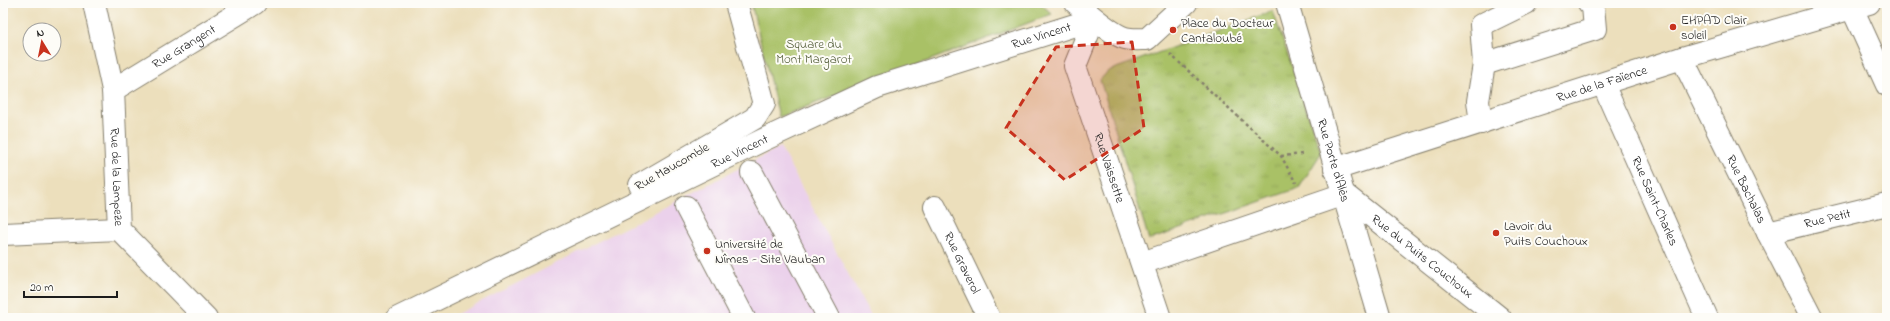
<svg xmlns="http://www.w3.org/2000/svg" width="1890" height="321" font-family="'Indie Flower',sans-serif">
<style>
.built{fill:#ebd1eb}
.grass{fill:url(#grass-tufts);stroke:#626e41}
.park{fill:#a9c166;stroke:#626e41}
.lines{fill:none;stroke-linecap:round;stroke-linejoin:round}
.minor-casing{stroke:#847e6c;stroke-width:24}
.path{stroke:#847e6c;stroke-width:2.5;stroke-dasharray:3 3;stroke-linecap:butt}
.minor{stroke:#fff;stroke-width:22}
.marked{fill:#c8321e;fill-opacity:0.2;stroke:#c8321e;stroke-width:3;stroke-dasharray:8 5;stroke-linejoin:round}
.poi-dot{fill:#c8321e;stroke:#fdfcf7;stroke-width:1.5}
.labels{text-anchor:middle;dominant-baseline:central;stroke-width:4;stroke-linejoin:round;paint-order:stroke}
.poi-label{font-size:13px;fill:#1c1c1c;stroke:#fdfcf7;text-anchor:start}
.street-label{font-size:13px;fill:#1c1c1c;stroke:#fdfcf7}
.park-label{font-size:13px;fill:#545e3a;stroke:#fdfcf7}
</style>
<defs>
<pattern id="grass-tufts" width="24" height="20" patternUnits="userSpaceOnUse"><rect width="24" height="20" fill="#a9c166"/><path d="M3 7l-1-3M5 7V3M7 7l1-3M15 17l-1-3M17 17v-4M19 17l1-3" fill="none" stroke="#91a558"/></pattern>
</defs>
<rect width="100%" height="100%" fill="#fdfcf7"/>
<filter id="ink" filterUnits="userSpaceOnUse"><feTurbulence type="fractalNoise" baseFrequency=".025" numOctaves="2"/><feDisplacementMap in="SourceGraphic" scale="8" xChannelSelector="R" yChannelSelector="G"/><feConvolveMatrix kernelMatrix="1 2 1 2 8 2 1 2 1" color-interpolation-filters="sRGB"/></filter>
<filter id="wash" filterUnits="userSpaceOnUse"><feTurbulence type="fractalNoise" baseFrequency=".012" numOctaves="4" result="noise"/><feDisplacementMap in="SourceGraphic" scale="16" xChannelSelector="R" yChannelSelector="G"/><feGaussianBlur stdDeviation="0.9" result="paint"/><feColorMatrix in="noise" values="0 0 0 0 0 0 0 0 0 0 0 0 0 0 0 0 0 1.4 0 .05"/><feComposite in="paint" operator="in"/></filter>
<g filter="url(#wash)">
<rect width="100%" height="100%" fill="#ecdfbc"/>
<path class="built" d="M780 147 872 318H449L644 218Z"/>
<path class="grass" d="M1273 11 1321 153 1299 188 1149 240 1100 80 1108 71Z"/>
<path class="park" d="M751 3H1040L1052 14 779 117Z"/>
</g>
<g filter="url(#ink)">
<g class="lines">
<defs>
<g id="minor">
<path id="s1" d="M94 3 113 90 119 229 206 318"/>
<path d="M1076 3C1088 13 1111 34 1125 38 1132 40 1140 39 1147 39L1186 3"/>
<path id="s2" d="M1287 3 1380 318"/>
<path d="M1852 8 1887 85"/>
<path id="s3" d="M1094 19 1075 66 1160 318"/>
<path id="s4" d="M1682 58 1768 233 1812 318"/>
<path d="M1484 64 1595 29 1593 6 1589 3"/>
<path id="s5" d="M1603 84 1707 318"/>
<path id="s6" d="M113 90 255 3"/>
<path d="M1481 123 1478 101 1484 64 1481 25 1526 3"/>
<path id="s7" d="M1335 169 1682 58 1869 3"/>
<path d="M752 173 829 318"/>
<path d="M640 185 755 118 764 104 736 3"/>
<path id="s8" d="M1344 194 1500 318"/>
<path d="M686 207 744 318"/>
<path id="s9" d="M935 207 989 318"/>
<path id="s10" d="M1768 233 1887 204"/>
<path d="M3 234 119 229"/>
<path d="M1142 263 1344 194"/>
<path id="s11" d="M398 318 763 140 877 87 1094 19"/>
</g>
</defs>
<use href="#minor" class="minor-casing"/>
<path class="path" d="M929 3 940 6 947 3
M1170 54 1281 156 1296 183
M1281 156 1303 154"/>
<use href="#minor" class="minor"/>
</g>
</g>
<path class="marked" d="M1132 42 1144 128 1065 180 1006 128 1056 47Z"/>
<g class="poi-dot">
<circle cx="1673" cy="27" r="4"/>
<circle cx="1173" cy="30" r="4"/>
<circle cx="1496" cy="233" r="4"/>
<circle cx="707" cy="251" r="4"/>
</g>
<g class="labels">
<g class="poi-label">
<text x="1681" y="20">EHPAD Clair<tspan x="1681" dy="15">soleil</tspan></text>
<text x="1181" y="23">Place du Docteur<tspan x="1181" dy="15">Cantaloubé</tspan></text>
<text x="1504" y="226">Lavoir du<tspan x="1504" dy="15">Puits Couchoux</tspan></text>
<text x="715" y="244">Université de<tspan x="715" dy="15">Nîmes - Site Vauban</tspan></text>
</g>
<g class="street-label">
<text stroke="none"><textPath href="#s11" startOffset="704">Rue Vincent</textPath></text>
<text stroke="none"><textPath href="#s6" startOffset="83">Rue Grangent</textPath></text>
<text stroke="none"><textPath href="#s7" startOffset="280">Rue de la Faïence</textPath></text>
<text stroke="none"><textPath href="#s11" startOffset="380">Rue Vincent</textPath></text>
<text stroke="none"><textPath href="#s2" startOffset="164">Rue Porte d'Alès</textPath></text>
<text transform="translate(672 167) rotate(-30)">Rue Maucomble</text>
<text stroke="none"><textPath href="#s3" startOffset="158">Rue Vaissette</textPath></text>
<text stroke="none"><textPath href="#s1" startOffset="176">Rue de la Lampeze</textPath></text>
<text stroke="none"><textPath href="#s4" startOffset="146">Rue Bachalas</textPath></text>
<text stroke="none"><textPath href="#s5" startOffset="128">Rue Saint-Charles</textPath></text>
<text stroke="none"><textPath href="#s10" startOffset="61">Rue Petit</textPath></text>
<text stroke="none"><textPath href="#s8" startOffset="100">Rue du Puits Couchoux</textPath></text>
<text stroke="none"><textPath href="#s9" startOffset="62">Rue Graverol</textPath></text>
</g>
<g class="park-label">
<text x="814" y="44">Square du<tspan x="814" dy="15">Mont Margarot</tspan></text>
</g>
</g>
<rect width="1890" height="321" fill="none" stroke="#fdfcf7" stroke-width="16"/>
<g transform="translate(42 42) rotate(350)"><circle r="19" fill="#fdfcf7" stroke="#a3a29f"/>
<path d="M0-3L7 15L0 10L-7 15Z" fill="#c8321e"/>
<text y="-6" font-size="11" font-weight="bold" text-anchor="middle" fill="#1c1c1c">N</text>
</g>
<path d="M24 291v6h93v-6" fill="none" stroke="#1c1c1c" stroke-width="2"/>
<text x="30" y="291" font-size="12" fill="#1c1c1c" stroke="#fdfcf7" stroke-width="3" paint-order="stroke">20 m</text>
</svg>
